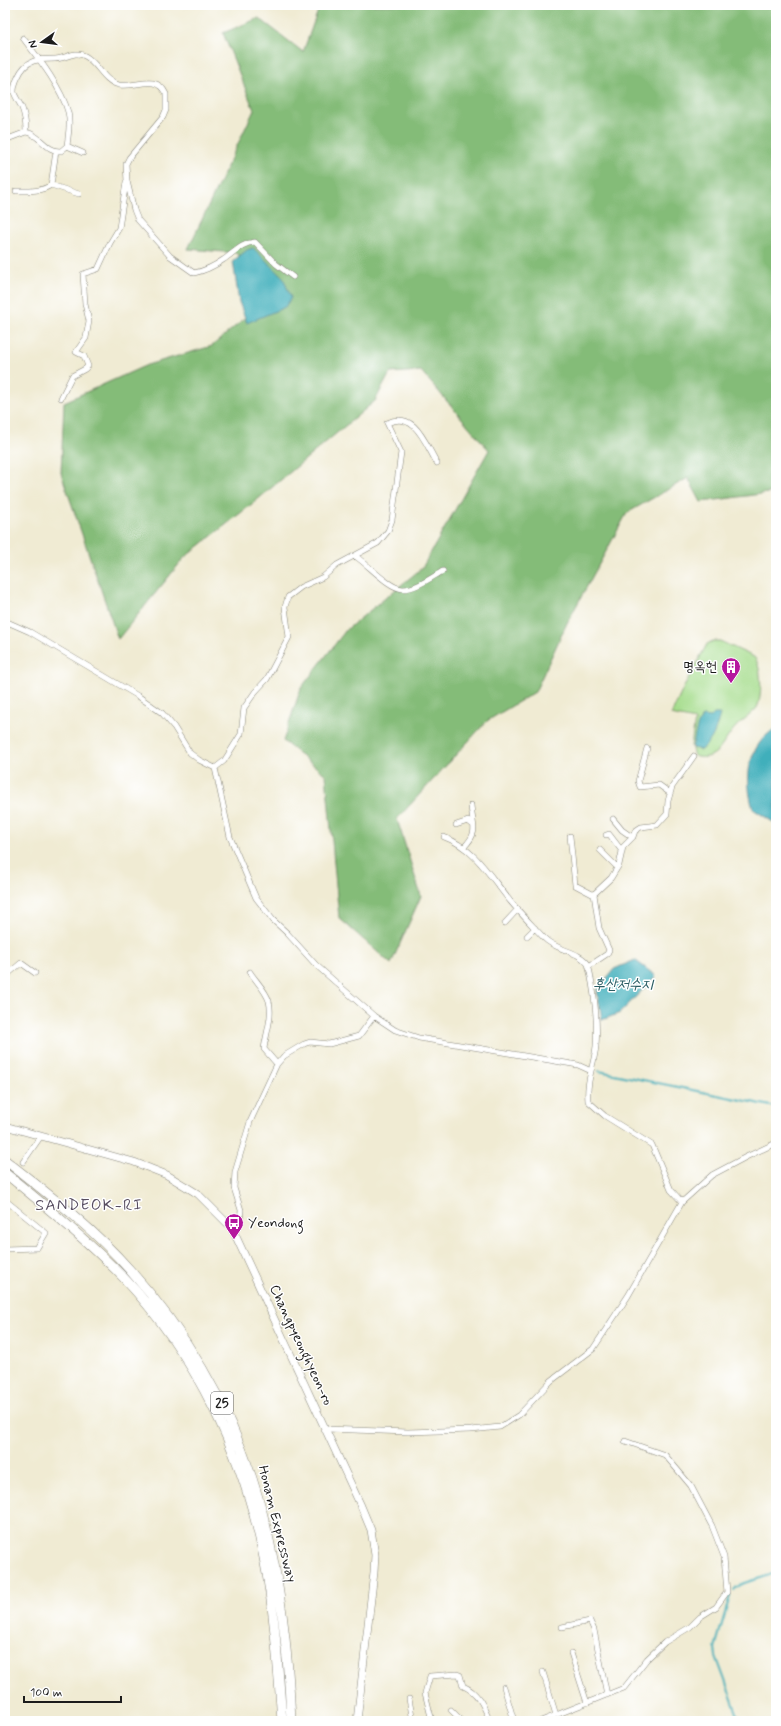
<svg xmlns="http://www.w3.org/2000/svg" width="781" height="1726" font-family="Mynerve,'Poor Story',sans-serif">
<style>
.green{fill:#a6dd8d;stroke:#617c54}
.forest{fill:#84bc78;stroke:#506c4a}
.water{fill:#40afbb;stroke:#2e666c}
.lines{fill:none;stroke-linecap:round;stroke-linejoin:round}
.stream{stroke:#40afbb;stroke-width:2}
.minor-casing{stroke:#868478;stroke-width:6}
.secondary-casing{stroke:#868478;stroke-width:8}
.motorway-casing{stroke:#868478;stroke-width:10}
.minor{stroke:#fff;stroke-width:5}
.secondary{stroke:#fff;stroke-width:7}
.motorway{stroke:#fff;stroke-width:9}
.labels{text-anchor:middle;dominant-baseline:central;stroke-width:3;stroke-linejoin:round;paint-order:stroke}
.shield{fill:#fff;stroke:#606060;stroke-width:1}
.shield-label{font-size:13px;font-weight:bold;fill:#1c1c1c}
.poi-label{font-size:14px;fill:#1c1c1c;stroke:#fff;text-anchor:end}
.street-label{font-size:14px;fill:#1c1c1c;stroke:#fff}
.water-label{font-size:15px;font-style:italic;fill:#2c5e64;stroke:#fff}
.quarter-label{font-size:16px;letter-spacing:1px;fill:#574d60;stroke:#fff}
</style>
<rect width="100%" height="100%" fill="#fff"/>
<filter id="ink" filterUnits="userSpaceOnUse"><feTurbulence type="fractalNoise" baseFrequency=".025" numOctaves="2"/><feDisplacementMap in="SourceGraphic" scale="8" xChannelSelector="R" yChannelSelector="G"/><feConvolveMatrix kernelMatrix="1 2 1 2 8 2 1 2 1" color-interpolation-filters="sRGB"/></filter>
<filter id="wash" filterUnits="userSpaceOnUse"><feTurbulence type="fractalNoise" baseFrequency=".012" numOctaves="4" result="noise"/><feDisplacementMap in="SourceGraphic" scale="16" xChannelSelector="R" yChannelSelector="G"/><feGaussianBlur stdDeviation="0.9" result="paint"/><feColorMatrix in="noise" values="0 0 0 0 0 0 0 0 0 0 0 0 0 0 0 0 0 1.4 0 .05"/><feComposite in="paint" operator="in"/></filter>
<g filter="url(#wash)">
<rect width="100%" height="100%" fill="#f0ebd3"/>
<path class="green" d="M713 641H720L754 657C762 665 763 700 756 709 749 717 739 722 733 730 722 744 716 763 694 756L691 746 695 720 671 715 684 687 707 644Z"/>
<path class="forest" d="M320 5H776V492L701 502 688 478 627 513 567 623 535 692 487 721 397 819 421 896 391 964 339 918 326 775 283 741 301 688 346 630 422 568 489 450 421 371 390 373 375 401 257 500 184 558 118 639 61 473 64 402 147 365 212 346 276 292 236 253 188 249 254 110 223 33 259 18 303 52Z"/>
<path class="water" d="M253 248 283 277 291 298 285 307 247 323 239 302 233 261 247 250Z
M714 714H720C716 729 714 739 701 750L692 748 697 727 702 716 711 717Z
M776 728V824L753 809C744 778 747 746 776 728Z
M635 960 656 976 620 1013 602 1020 597 990 614 969Z"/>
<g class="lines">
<path class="stream" d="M599 1071 776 1107
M734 1590C740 1581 765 1579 776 1572
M730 1596 715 1648 716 1656 740 1721"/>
</g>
</g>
<g filter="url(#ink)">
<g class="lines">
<defs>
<path id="minor" d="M23 38C39 59 61 87 68 112 71 123 68 136 67 146L61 151C46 152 40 134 26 132
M5 140 26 132C26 124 25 116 22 108 20 103 15 97 14 92 14 87 16 81 18 77 26 59 38 59 55 59 66 59 74 50 85 56 98 63 104 82 119 85 136 88 156 73 166 94V110L163 117 129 158 126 164 127 181 134 210 138 220 170 256 194 273C204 271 213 267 223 260 234 253 241 243 255 242L276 264 293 277
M67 146 83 153
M51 185 79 194
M16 191C27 191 41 192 51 185L56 151
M61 398 72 376 85 369 88 366 84 356 76 352 86 338 89 321 85 304 83 274 98 269 110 243 119 228 126 182
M355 556C368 564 388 588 403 589 416 589 432 577 443 571
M5 621 30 632 138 696 162 713 174 727 190 753 199 760 215 768 230 837 256 898 273 920 287 933 316 965 374 1016 395 1030 419 1038 578 1065 589 1070
M647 748 638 781 640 787 659 785 670 793
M215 768 224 761 241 734 244 708 255 692 267 679 289 637 285 607 288 597 301 587 323 577 337 565 378 543 388 531 392 520 401 452 387 423C415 410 425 443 437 463
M613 819 622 830 632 837
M456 825 468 821 473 825
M606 835 609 834 622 851
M570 836 575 885 594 895
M444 837C475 848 491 878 511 902 521 914 533 926 544 938 556 951 578 950 588 964 594 988 598 1022 596 1046 594 1066 586 1080 588 1101L605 1116 652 1145 671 1190 682 1202
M464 847C480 831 472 825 471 805
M600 850 617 867
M505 923 518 909
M527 936 535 928
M589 966 607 954 609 950 599 928 594 894 611 878 619 865 623 847 633 837 635 831 641 827 657 825 667 814 668 801 672 787 694 756
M5 981 8 974 21 963 35 973
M277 1064 284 1056 304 1044 310 1042 329 1044 359 1036 374 1016
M23 1162 41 1136
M5 1200 46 1233 37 1248 5 1249
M232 1228 240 1221 241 1210 234 1188 235 1172 250 1122 277 1064 264 1049C266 1033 273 1017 269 1001 266 991 255 980 250 972
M326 1429 408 1432 471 1430 500 1427 519 1415 551 1381 593 1349 628 1296 682 1202 712 1175 746 1157 776 1143
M562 1627 590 1621 594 1630 607 1695
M571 1653 587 1703
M543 1672 556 1715
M504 1687 514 1721
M409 1699 413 1721
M451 1710 462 1721
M432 1721 425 1693 430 1676 457 1674 460 1675 463 1686C478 1692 484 1706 490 1721
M541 1721 624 1688 647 1659 665 1642 690 1627 700 1617 716 1607 727 1592 724 1557 712 1526 691 1486 665 1455 625 1441"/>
<path id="secondary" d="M5 1126 134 1162 167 1175 198 1194 232 1228 361 1506 371 1530 375 1555 374 1572 357 1721"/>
<path id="motorway" d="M5 1160C48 1194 93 1228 129 1269 249 1402 284 1546 291 1721
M5 1173C46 1206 86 1239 123 1277 196 1354 244 1455 264 1558 275 1612 278 1667 282 1721"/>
</defs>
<use href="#minor" class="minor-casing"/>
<use href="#secondary" class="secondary-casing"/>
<use href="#motorway" class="motorway-casing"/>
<use href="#minor" class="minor"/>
<use href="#secondary" class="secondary"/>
<use href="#motorway" class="motorway"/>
</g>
</g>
<defs>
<symbol id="building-pin" viewBox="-11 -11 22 30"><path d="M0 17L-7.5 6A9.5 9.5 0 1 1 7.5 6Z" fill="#b5179e" stroke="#fff"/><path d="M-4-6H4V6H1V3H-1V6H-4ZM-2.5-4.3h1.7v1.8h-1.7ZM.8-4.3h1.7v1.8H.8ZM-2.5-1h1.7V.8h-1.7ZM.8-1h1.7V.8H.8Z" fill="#fff"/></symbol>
<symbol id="bus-pin" viewBox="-11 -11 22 30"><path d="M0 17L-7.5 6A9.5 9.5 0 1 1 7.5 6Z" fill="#b5179e" stroke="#fff"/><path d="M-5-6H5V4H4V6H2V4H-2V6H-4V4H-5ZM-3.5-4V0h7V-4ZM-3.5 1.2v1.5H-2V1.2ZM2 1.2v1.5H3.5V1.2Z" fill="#fff"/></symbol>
</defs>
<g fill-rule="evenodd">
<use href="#building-pin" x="720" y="656" width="22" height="30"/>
<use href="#bus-pin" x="223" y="1212" width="22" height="30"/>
</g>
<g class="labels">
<rect class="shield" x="211" y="1392" width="22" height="22" rx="3"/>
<g class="shield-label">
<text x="222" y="1403">25</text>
</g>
<g class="poi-label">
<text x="717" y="667">명옥헌</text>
<text x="248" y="1223" text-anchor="start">Yeondong</text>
</g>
<g class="street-label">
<text transform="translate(301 1345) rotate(65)">Changpyeonghyeon-ro</text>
<text transform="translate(277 1524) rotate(76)">Honam Expressway</text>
</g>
<g class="water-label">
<text x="623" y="985">후산저수지</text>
</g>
<g class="quarter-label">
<text x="89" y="1205">SANDEOK-RI</text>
</g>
</g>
<rect width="781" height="1726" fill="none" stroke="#fff" stroke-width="20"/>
<g transform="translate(42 42) rotate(256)" stroke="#ffffff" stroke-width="3" paint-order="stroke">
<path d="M0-3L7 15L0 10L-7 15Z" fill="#1c1c1c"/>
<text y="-6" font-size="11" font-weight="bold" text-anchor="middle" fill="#1c1c1c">N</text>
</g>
<path d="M24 1696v6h97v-6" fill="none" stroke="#1c1c1c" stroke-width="2"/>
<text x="30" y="1696" font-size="12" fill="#1c1c1c" stroke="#ffffff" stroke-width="3" paint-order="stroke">100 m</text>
</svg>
